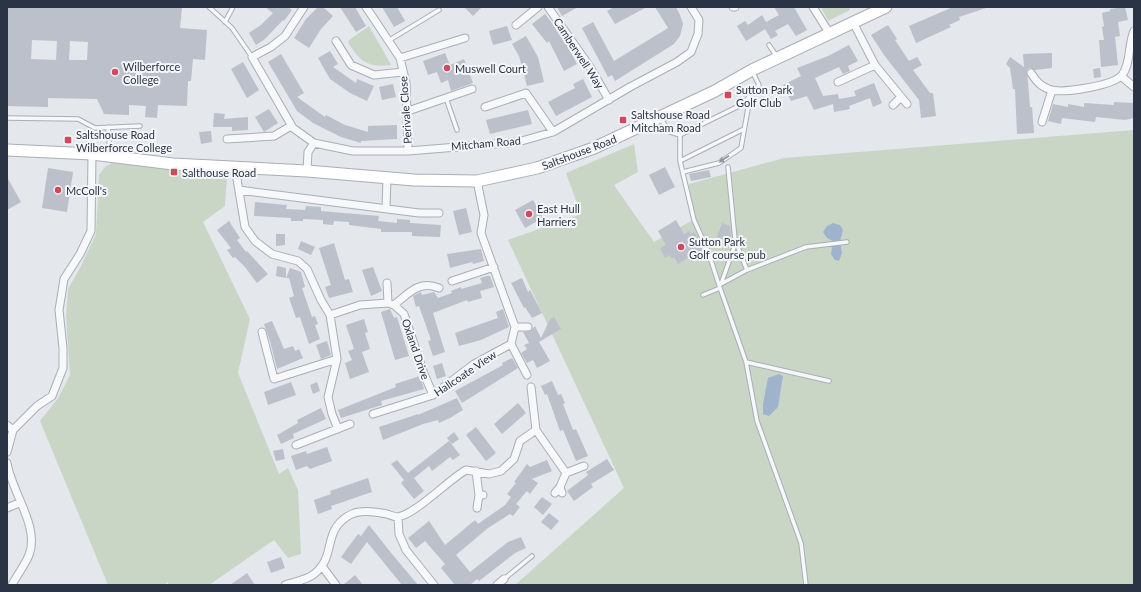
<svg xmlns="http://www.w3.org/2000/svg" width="1141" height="592" font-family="Lato,sans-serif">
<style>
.green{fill:#c9d6c5}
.water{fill:#9fb4cc}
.building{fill:#bbc0ca;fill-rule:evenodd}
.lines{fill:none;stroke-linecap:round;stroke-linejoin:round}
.service-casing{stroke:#a9aeb7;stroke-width:5.5}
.minor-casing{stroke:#a9aeb7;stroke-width:9}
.secondary-casing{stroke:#a9aeb7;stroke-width:13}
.service{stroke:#f7f8fa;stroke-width:3.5}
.minor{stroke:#f7f8fa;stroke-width:7}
.secondary{stroke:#fff;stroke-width:11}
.oneway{fill:#9196a0}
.poi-dot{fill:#d1495b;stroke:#f4f6f9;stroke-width:1.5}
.labels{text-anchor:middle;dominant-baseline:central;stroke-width:4;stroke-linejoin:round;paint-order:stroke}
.street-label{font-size:11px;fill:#2b3445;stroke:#f4f6f9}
.poi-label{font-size:11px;fill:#2b3445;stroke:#f4f6f9;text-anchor:start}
</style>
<rect width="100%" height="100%" fill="#e4e7ec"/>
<path class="green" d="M821 7H849L850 10 828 21Z
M369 26 390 63 391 65C369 68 360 62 349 44L348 41Z
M1134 130V585H515L624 488 508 240 581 214 566 173 634 144 638 172 614 185 654 242 693 220 689 184 784 158Z
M112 163 227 176 225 206 203 222 250 319 238 373 279 474 288 468 298 490 301 554 288 558 274 540 209 585H168V582L164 585H108L40 421 58 398 70 375 66 316 68 289 80 268 96 234 99 175 105 167Z"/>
<path class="water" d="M833 223 840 225 843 230 840 241 842 253 839 261 835 260 831 254 832 248 831 246 834 245 833 241 827 238 823 232 827 226Z
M779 374 783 376 778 407 769 416 763 414V404L768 378Z"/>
<path class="building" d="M7 7 182 8 180 28 207 30 205 60 193 59 191 81H188L187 106 158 105 157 118 145 117 146 106 129 105V115L104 114 97 99 48 98V107L7 106ZM32 40 57 41 56 60 31 59ZM70 41 88 42 87 60H69Z
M265 7H288L292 10 284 21 283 20 265 39 256 45 249 33 261 25 273 13Z
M318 7H323L333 16 321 29 309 48 294 38 306 19Z
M340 7H355L366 26 356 32Z
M382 7H397L405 21 394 27Z
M464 7H482L473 16Z
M557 7H578L562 16Z
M614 7H647L615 24 607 11Z
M655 7H676L680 15 683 24 680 36 674 44 615 81 612 75 608 77 582 28 593 22 614 61 668 28Z
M774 7H794L807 30 796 36 788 24 775 31 778 35 771 39 765 29 746 41 737 26 745 21 748 25 762 15 766 22 779 15Z
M953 7 986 8 959 17 960 20 949 25 951 27 916 43 909 26Z
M1125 7 1128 20 1118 22 1120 36 1115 37 1118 65 1101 67 1099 40H1104L1102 27 1104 26 1102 13 1110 11V9Z
M545 14 562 36 577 64 564 71 549 41 547 43 532 24Z
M888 25 897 39 895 40 909 61 917 57 922 65 913 70 930 93H933L936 116 921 118 919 100 884 55 871 35Z
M507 26 512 40 493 45 489 31Z
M526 36 538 57 544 82 527 86 519 56 512 44Z
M849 45 858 61 848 66 850 71 843 74 839 67 815 78 823 96 838 94 839 99 856 96 854 91 874 83 882 103 873 107 870 98 849 106 850 109 834 112 833 104 814 110 807 96 791 101 783 85 801 76 797 68 828 56Z
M330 51 338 64 333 67 356 83 357 79 374 86 367 101 350 93 330 79 318 58Z
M445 53 450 65 464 59 473 83 451 91 448 80 441 83 437 72 428 75 423 61Z
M1052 53V68L1034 70 1030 68 1027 70 1030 107H1032L1034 133 1017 134 1015 89H1013L1010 68 1006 64 1010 57 1024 67 1023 54Z
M281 54 304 93 297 97 325 117 326 115 345 125 368 132V126L397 125V139L361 141V143L341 137 313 123 297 111 268 62Z
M243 62 259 90 247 98 231 69Z
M1100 68 1101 77 1094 78 1093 69Z
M583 79 592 97 556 116 548 102 575 88 573 84Z
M393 84 396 97 382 100 379 87Z
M1114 102 1134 103V118L1125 120 1096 117 1095 122 1062 118 1061 124 1048 121 1053 104 1068 107V104L1084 107V103L1114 105Z
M269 109 278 123 264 132 255 117Z
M528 110 532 124 490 134 486 120Z
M214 113 225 114 224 119 248 117V130L232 131V127H213Z
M211 131 212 142 201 144 199 132Z
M665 167 675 187 659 195 649 175Z
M48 168 73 172 67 212 42 208Z
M709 170 711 177 691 181 689 174Z
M7 177 21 202 7 210Z
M533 200 543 218 525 228 515 210Z
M255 202 287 205 286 209 305 210 306 206 321 207V211L379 216 378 221 397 223V219L410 220V223L441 225 440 237 412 236V232H381V229L349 225V222L334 221 333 225 323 224V220L303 219V221H291V218L254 216Z
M466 208 472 232 459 235 453 211Z
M676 220 684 234 689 231 691 234 694 232 702 245 700 246 705 255 692 262 689 257 678 264 674 257 672 259 669 255 665 258 660 248 666 245 658 231Z
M229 221 240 238 237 240 246 252 247 251 268 274 257 283 245 267 235 257 233 258 227 250 231 248 217 230Z
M722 223 730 226 731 237 730 242 717 237Z
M276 234H285V245L276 246Z
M301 241 315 247 311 255 298 249Z
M334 243 345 280 349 279 353 292 329 298 325 287 331 285 319 248Z
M481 249 484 261 473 264 472 262 450 268 447 254Z
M277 266 286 268V278L276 276Z
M373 267 382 291 371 296 362 270Z
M290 268 301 272 305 287 302 288 312 317 315 316 318 324 315 325 320 339 309 344 300 317 296 318 289 298 294 296 289 278H286Z
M487 276H490L494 287 480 291 482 298 468 302 467 300 433 313 445 352 433 356 428 341 431 340 419 306 416 307 413 296 421 292 422 295 434 292 438 298 452 293 451 291 461 287V289L482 283 480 278Z
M522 278 528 292 530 290 542 313 532 318 525 307 524 308 511 283Z
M390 309 394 318 397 317 409 356 395 360 381 312Z
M503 309 509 327 481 340 459 346 455 333 498 318 496 312Z
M554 317 561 329 539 342 550 361 537 368 533 360 527 363 521 353 527 349 524 345 529 343 523 332 530 331 535 326 541 338 550 319Z
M364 319 368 332 365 333 370 349 362 352 369 372 350 379 345 363 352 360 348 351 354 349 346 325Z
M272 321 284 349 293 346 295 351 299 349 303 358 277 369 270 341 264 324Z
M327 341 331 355 321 359 316 345Z
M512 358 518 368 462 403 455 391 503 365 502 363Z
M442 363 446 376 437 379 433 366Z
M420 376 424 389 381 401 382 405 341 418 338 410 396 387 395 384Z
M552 381 558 395 561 394 565 403 563 404 573 430 576 429 588 456 576 461 563 430 560 431 547 394 545 395 541 386Z
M291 382 296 395 268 405 264 392Z
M317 382 320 391 313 394 310 385Z
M457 398 463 410 450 418 439 423 438 420 423 424 383 440 379 427 418 414V415Z
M518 403 526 413 502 434 494 424Z
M321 408 326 419 293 434 294 438 281 444 277 435 298 423 297 420Z
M476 427 496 453 486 461 466 435Z
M454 432 459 439 452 444 447 438Z
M449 441 460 455 453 460 450 457 432 471 429 466 414 478 424 491 414 499 401 483 404 480 391 464 397 460 408 473Z
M327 447 332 461 310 469 307 466 296 470 291 456 306 451 307 454Z
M283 449 285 459 276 461 273 451Z
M607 459 614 470 591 484 593 487 574 501 567 491 588 475 586 472Z
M547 460 552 471 532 479 538 483 530 494 527 491 516 504 520 507 513 516 510 514 488 528 456 555 470 572 508 542 521 537 526 548 515 553 479 581 477 579 470 585H455L441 568 445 564 425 541 416 548 408 538 429 521 445 545 475 520 478 524 505 505 511 497 507 494 516 483 514 482 527 464 530 467Z
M368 478 372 492 331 506 332 509 318 514 314 500 331 494 330 491Z
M542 497 552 504 543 515 534 507Z
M549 513 559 521 551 530 541 522Z
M369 525 392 554 418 585H402L367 542 351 564 341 557 358 534 361 536Z
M281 557 285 568 271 573 267 562Z
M247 573 255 585H230L243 576Z
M355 575 363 585H343Z"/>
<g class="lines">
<defs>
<path id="service" d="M209 7 232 28 252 57
M225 22 233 7
M388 41 439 10
M769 45 777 57
M446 98 457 130
M7 118 78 119 95 128 140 126
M660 118 670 132 680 135 743 104 759 85 752 71
M108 127 110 154
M680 135V161L694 220 708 251 719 285 747 270
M680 161 744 129
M728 167 735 240 747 270 806 247 847 242
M683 172 719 163 741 148 750 97
M721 284 736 242
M719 285 746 362 829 381
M703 295 720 288
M746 362 757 421 801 543 806 585
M504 579 532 556"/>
<path id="minor" d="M304 7 285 36 271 47 252 57 293 128 314 143
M366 7 400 58 406 83 408 151
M548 7 590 67 609 100
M733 7H735
M813 7 830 34
M854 24 875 65 907 104
M516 25 538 7
M336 41 351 65 374 75 403 72
M400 58 465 38
M1031 73C1036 81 1041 87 1051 90 1064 93 1113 86 1122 75 1131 64 1128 44 1134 31
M1121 76 1134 87
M838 82 875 65
M893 105 901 97
M485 107 526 93 553 132
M408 111 472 89
M1042 122 1052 90
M227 139 274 136 291 126
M235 167 245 227 255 241 272 254 298 261 307 269 321 300 330 315 337 359 328 397 332 414 338 429
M307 171 308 152 314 143 353 151H408L518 142 553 132 630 87 677 62 691 52 698 34 699 20 691 7
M239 190 419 213H439
M386 208 387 177
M452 281 494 267
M387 283 388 303
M394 305C409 293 419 280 439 288
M330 315 360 305 388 303 394 305 404 314 424 374 433 395
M515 327H528
M262 332 274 379 337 359
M511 344 527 375
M531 387 536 430 566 473
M373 414 433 395 474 364 511 344 515 327 481 233 484 215 477 181
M7 425 13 430
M296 445 350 424
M7 452 13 430 37 406 52 396 63 368V348L59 310 64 279 80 254 91 231 92 154
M7 463C12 493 40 527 29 555 25 565 17 575 12 585
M476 471 479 495
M560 487 566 473 584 466
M555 493 560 487 562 493
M7 508 19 503
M477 508 479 495H483
M398 517 399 534 406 550 434 585
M322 566 336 585
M285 585C294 582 307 580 314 574 337 556 322 532 348 516 359 509 375 512 387 514 390 515 395 517 398 517 417 513 447 481 466 470L489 474 501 471 514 459 520 441 536 430
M497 585 504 579"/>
<path id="secondary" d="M7 150 92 154 173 164 307 171 414 180 477 181 537 168 594 148 715 91 752 70 886 7"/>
</defs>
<use href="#service" class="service-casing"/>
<use href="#minor" class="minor-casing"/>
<use href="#secondary" class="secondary-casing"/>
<use href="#service" class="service"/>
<use href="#minor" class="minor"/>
<use href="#secondary" class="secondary"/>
</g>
<defs><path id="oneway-solid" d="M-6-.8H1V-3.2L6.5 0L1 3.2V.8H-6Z"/></defs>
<use class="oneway" href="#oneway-solid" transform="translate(724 159) rotate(147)"/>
<g class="poi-dot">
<circle cx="447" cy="68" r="4"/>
<circle cx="115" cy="72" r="4"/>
<rect x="724" y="91" width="8" height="8" rx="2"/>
<rect x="619" y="116" width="8" height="8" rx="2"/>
<rect x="64" y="136" width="8" height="8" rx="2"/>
<rect x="170" y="168" width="8" height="8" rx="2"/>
<circle cx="58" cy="190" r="4"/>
<circle cx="529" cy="214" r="4"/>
<circle cx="681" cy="247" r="4"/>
</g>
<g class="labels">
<g class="street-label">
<text transform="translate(579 53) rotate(57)">Camberwell Way</text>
<text transform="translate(405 110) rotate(-94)">Perivale Close</text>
<text transform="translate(486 143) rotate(-5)">Mitcham Road</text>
<text transform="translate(579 152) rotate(-21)">Saltshouse Road</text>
<text transform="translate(416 349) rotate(71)">Oxland Drive</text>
<text transform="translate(465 373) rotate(-34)">Hallcoate View</text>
</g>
<g class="poi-label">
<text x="123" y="66">Wilberforce<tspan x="123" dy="13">College</tspan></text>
<text x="455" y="68">Muswell Court</text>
<text x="736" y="89">Sutton Park<tspan x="736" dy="13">Golf Club</tspan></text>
<text x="631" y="114">Saltshouse Road<tspan x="631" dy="13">Mitcham Road</tspan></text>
<text x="76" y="134">Saltshouse Road<tspan x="76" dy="13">Wilberforce College</tspan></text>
<text x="182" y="172">Salthouse Road</text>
<text x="66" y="190">McColl's</text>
<text x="537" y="208">East Hull<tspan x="537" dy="13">Harriers</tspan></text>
<text x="689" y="241">Sutton Park<tspan x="689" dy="13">Golf course pub</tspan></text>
</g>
</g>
<rect width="1141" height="592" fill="none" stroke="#2b3445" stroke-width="16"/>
</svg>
